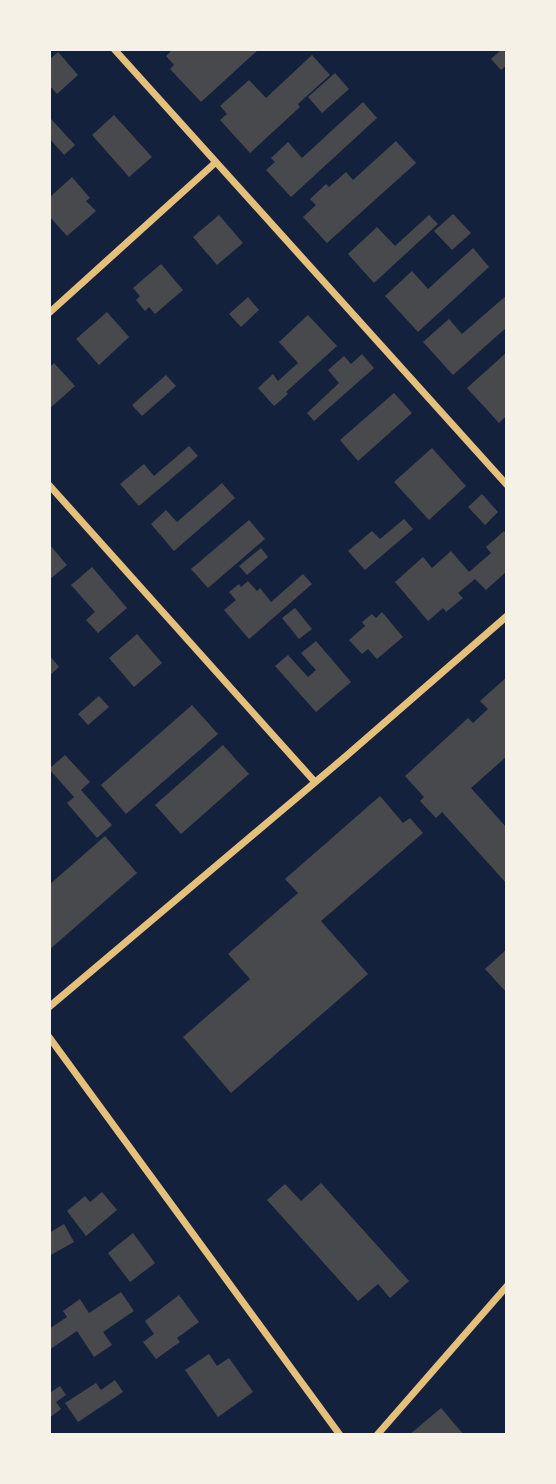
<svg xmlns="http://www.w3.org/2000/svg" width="556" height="1484" font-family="Merriweather,serif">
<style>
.building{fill:#48494c}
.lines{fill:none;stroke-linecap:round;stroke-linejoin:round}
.minor{stroke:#e5c07b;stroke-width:7}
</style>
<rect width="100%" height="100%" fill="#14213d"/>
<path class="building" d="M173 49H259L201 102 170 69 174 65 166 56Z
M502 49H507V65L501 70 491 59Z
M58 52 78 75 57 94 49 85V60Z
M312 55 330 75 298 104 300 107 250 153 220 120 227 114 220 106 249 80 266 98Z
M335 73 349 89 322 113 308 97Z
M363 102 377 118 291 197 266 170 275 162 271 158 288 142 302 158Z
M114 115 152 157 129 177 92 135Z
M51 119 75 145 64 155 49 138V121Z
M396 141 416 163 327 243 303 217 316 205 310 199 326 184 329 187 346 172 353 180Z
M72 177 90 198 86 201 96 211 67 236 49 216V198Z
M453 214 471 233 452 250 434 231Z
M219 215 243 243 217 265 193 237Z
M429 215 438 224 374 283 348 254 377 227 395 246Z
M473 248 489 267 418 332 385 296 412 271 428 289Z
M161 264 183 290 155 314 149 307 145 311 136 300 140 296 133 288Z
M507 295V327L453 375 423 342 449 319 462 334Z
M248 297 259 310 241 327 229 314Z
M107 312 129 337 99 365 76 339Z
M308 315 337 346 286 392 288 394 274 406 258 388 273 374 278 381 298 363 279 342Z
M507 352V415L499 423 467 388Z
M362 354 374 368 314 421 307 413 339 383 328 370 344 356 351 364Z
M54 363 75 386 49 409V368Z
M166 375 176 386 142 416 132 405Z
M394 393 412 413 358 461 340 440Z
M189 446 198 456 139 506 120 484 144 464 154 476Z
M432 448 466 486 429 520 394 482Z
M222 483 235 498 174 551 151 524 166 510 177 522Z
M482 494 498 512 485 525 468 507Z
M404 519 413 529 365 570 348 551 372 531 380 539Z
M249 520 265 539 208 588 191 569Z
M504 531 507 535V571L486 590 475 579 458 593 463 598 446 612 443 608 428 621 395 582 423 557 432 568 451 551 469 572 491 553 486 547Z
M49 544 67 565 49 580Z
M261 548 268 557 247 575 239 566Z
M92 567 127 608 98 633 86 620 95 612 71 585Z
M303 574 312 584 249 639 224 610 236 600 229 592 239 584 241 587 248 581 257 591 260 588 271 602Z
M295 608 312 629 299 639 282 618Z
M382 612 403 637 377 659 368 649 362 654 349 640 365 626 362 622 372 614 376 618Z
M137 634 162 663 134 687 109 658Z
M316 641 351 682 316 712 275 666 288 655 308 677 316 670 301 653Z
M49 655 59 667 49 676Z
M507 677V756L471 788 507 828V884L442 812 436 818 420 801 424 797 405 776 468 718 473 723 488 709 480 701Z
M99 696 109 707 88 725 78 714Z
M192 705 218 734 126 814 101 785Z
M223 745 249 774 181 834 155 805Z
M65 755 90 782 81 790 112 825 97 838 67 803 74 797 49 769Z
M380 796 403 823 410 818 423 833 321 921 368 974 231 1093 183 1037 250 979 228 954 298 893 285 879Z
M105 836 137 873 49 950V885Z
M507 949V993L485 969Z
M321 1183 409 1281 390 1298 378 1284 358 1301 267 1200 285 1184 301 1201Z
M102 1192 117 1210 86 1236 67 1211 85 1196 90 1202Z
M64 1224 74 1242 49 1256V1233Z
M133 1233 155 1263 130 1282 108 1253Z
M121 1292 134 1311 103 1332 112 1345 94 1357 77 1331 49 1350V1329L67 1317 63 1311 80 1299 89 1313Z
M179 1295 199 1322 177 1338 180 1342 156 1359 143 1342 154 1334 145 1321Z
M209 1354 217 1366 229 1358 253 1392 218 1417 185 1370Z
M115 1380 123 1392 78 1422 65 1403 96 1383 101 1390Z
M60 1386 66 1395 56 1402 61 1409 49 1418V1388L51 1392Z
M441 1408 464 1435H409Z"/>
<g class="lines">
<path class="minor" d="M114 49 507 485
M49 313 216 162
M49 485 315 782
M49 1007 345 757 507 616
M49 1037 340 1435
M377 1435 507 1286"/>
</g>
<rect width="556" height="1484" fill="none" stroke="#f6f1e7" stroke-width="102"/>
</svg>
